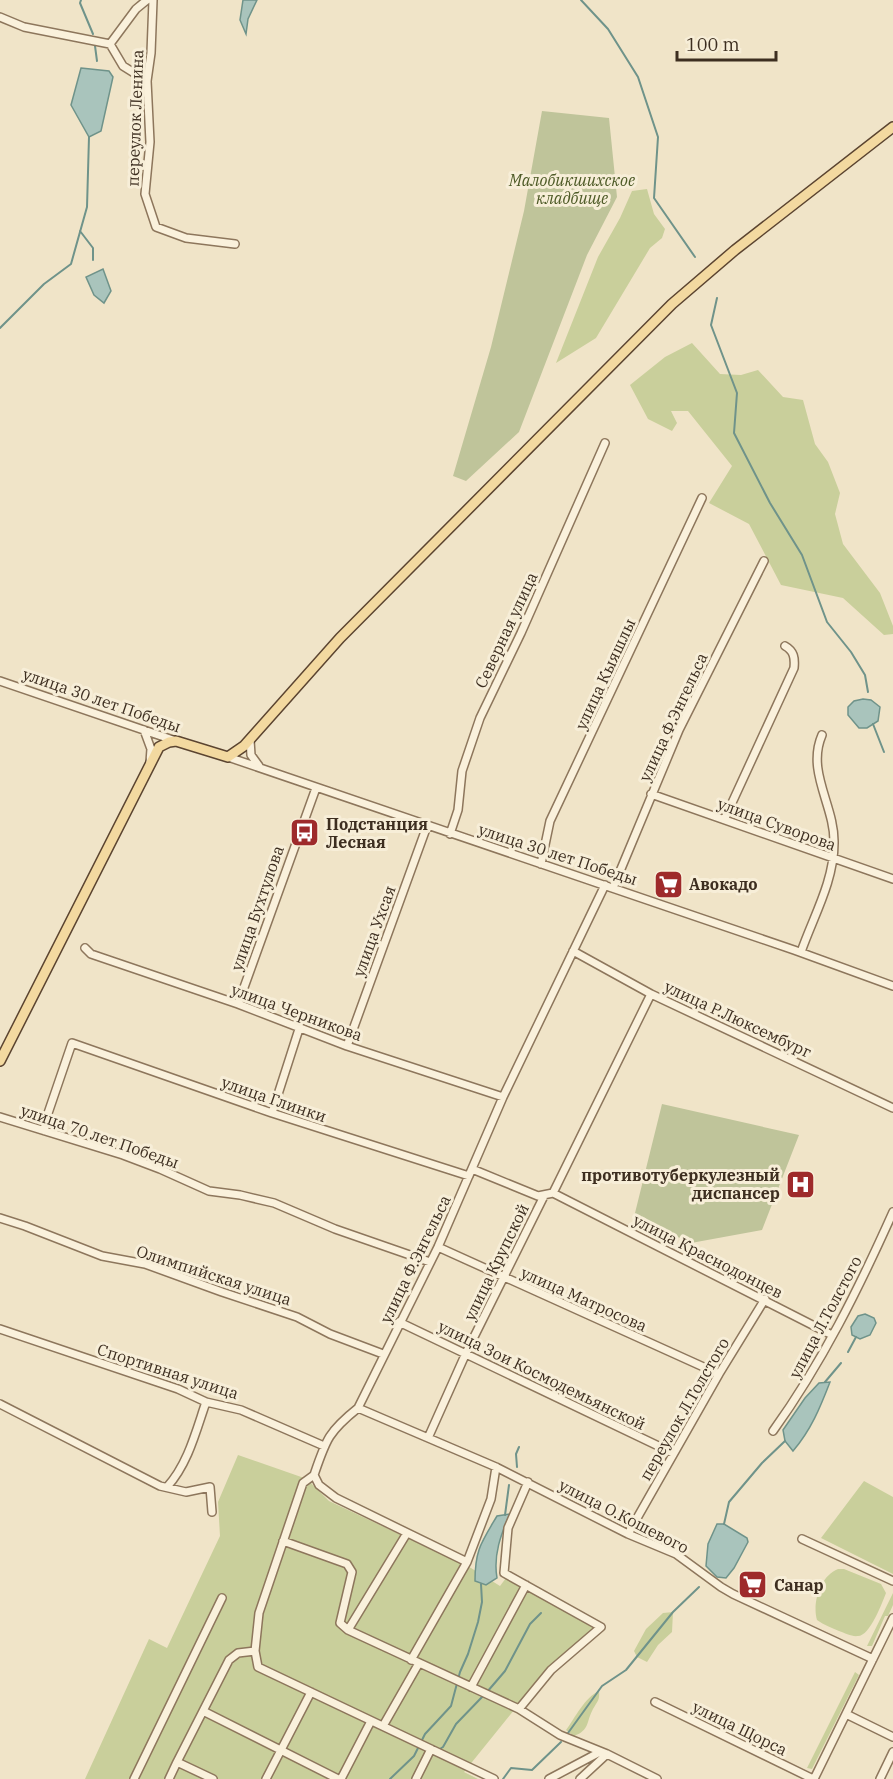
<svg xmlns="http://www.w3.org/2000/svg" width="893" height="1779" font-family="'IBM Plex Serif',serif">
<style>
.green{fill:#c9cf9b}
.cemetery{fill:#bfc49a}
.water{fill:#a9c4bc;stroke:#6f938a;stroke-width:1.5}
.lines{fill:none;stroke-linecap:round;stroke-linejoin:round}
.stream{stroke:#6f938a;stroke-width:2}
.minor-casing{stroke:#8d765c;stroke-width:10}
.major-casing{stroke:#5b4430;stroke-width:12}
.minor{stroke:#faf1dc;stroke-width:7}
.major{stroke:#f3d9a0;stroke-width:9}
.labels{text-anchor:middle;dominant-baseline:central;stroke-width:6;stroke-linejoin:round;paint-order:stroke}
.street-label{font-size:16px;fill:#3d2e20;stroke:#f7eed8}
.park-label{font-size:16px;font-style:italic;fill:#4d5a26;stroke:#f7eed8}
.poi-label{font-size:16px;font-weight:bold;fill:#3d2e20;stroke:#f7eed8;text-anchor:start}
</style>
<rect width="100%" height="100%" fill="#f0e4c8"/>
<path class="green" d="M647 189 654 214 665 229 662 238 650 248 596 338 556 363 598 257 620 218 632 191Z
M692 343 720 374 741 375 758 370 783 397 803 400 815 444 828 462 840 493 835 514 843 544 880 593 893 626V634L884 635 843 598 781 585 749 524 709 503 732 466 688 411H671L677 423 672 431 648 419 630 385 665 357Z
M238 1455 307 1479 329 1501 471 1568 500 1586 506 1578 596 1628 548 1668 464 1772 478 1779H85L149 1639 167 1648 220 1536 218 1502Z
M864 1481 893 1497V1574L821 1538Z
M838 1569H844L881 1584 886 1593C882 1603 870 1636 858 1636 852 1637 845 1633 839 1631 832 1628 824 1625 817 1620 812 1603 820 1576 838 1569Z
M893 1593V1605L888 1616H885L872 1646H867Z
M673 1612 672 1632 658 1645 647 1662 637 1657 634 1651 646 1629 663 1613Z
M855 1672 859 1675 812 1769 807 1768Z
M599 1691C600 1700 597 1702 593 1709 586 1722 590 1730 574 1736L566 1730C575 1718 585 1697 599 1691Z"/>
<path class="cemetery" d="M542 111 609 118 617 197 587 255 519 432 466 481 453 476 491 347 524 211Z
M662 1104 799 1135 762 1230 691 1243 634 1217Z"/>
<path class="water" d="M243 0H257L248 19 246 34 240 20Z
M81 68 109 71 113 77 101 131 89 137 71 105Z
M103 269 111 291 104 303 94 295 86 277Z
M863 699 871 700 880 707 878 721 867 728H859L848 715V707L854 701Z
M865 1314 874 1318 876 1323 870 1335 860 1339 852 1335 851 1327 858 1316Z
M830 1382C820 1408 811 1430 793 1451L785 1441 783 1430 805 1398 819 1383Z
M510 1514C501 1534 493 1555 497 1578L486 1585 475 1581C475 1550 481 1543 497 1516Z
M717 1524H724L747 1538 748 1542 734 1568 726 1578 717 1577 706 1566 708 1544Z"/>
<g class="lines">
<path class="stream" d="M81 0 80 3 93 34
M581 0 608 29 638 77 658 137 654 198 695 257
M95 46 97 61
M80 231 93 248V260
M717 298 711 325 737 393 734 433 770 503 802 555 827 622 851 652 865 675 868 692
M0 328 44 284 71 264 87 207 89 137
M873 724 884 752
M848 1352 856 1337
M825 1382 841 1363
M517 1467 516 1454 519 1447
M505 1515 509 1485
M724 1524 729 1502 762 1463 785 1441
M487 1692 505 1671 530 1624 541 1613
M568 1733 602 1686 626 1670 673 1612 699 1587
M430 1755 443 1747 456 1724 483 1696
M390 1779 414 1756 425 1734 451 1706 460 1672 468 1654 478 1622 482 1602 481 1584
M503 1779 511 1768 532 1770 561 1742"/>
<defs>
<path id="minor" d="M153 0 151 53 147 81 150 142 145 194 156 227 186 238 235 244
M0 17 24 27 110 44 136 9 147 0
M110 44 123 66 147 81
M0 681 173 740
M144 730 151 749 150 762
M250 740 251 755 259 766
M228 757 794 950 893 986
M651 794 893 879
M725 818 794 668C795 658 794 651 785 646
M450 834 458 810 462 771 480 718 521 633 605 443
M541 864 550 821 702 498
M613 888 679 730 764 561
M85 948 91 954 238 1004 347 1046 503 1097
M573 951 651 994 893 1108
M801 952C813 917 834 882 834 843 835 806 806 772 822 735
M238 1004 316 788
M347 1046 427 826
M272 1113 299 1029
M0 1117 123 1155 160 1169 209 1191 240 1195 274 1203 335 1229 430 1262
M45 1131V1122L72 1043 272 1113 469 1176
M472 1169 538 1196 553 1193 832 1335
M553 1193 651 994
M0 1218 25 1226 102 1256 145 1264 222 1292 297 1317 330 1334 383 1354
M438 1247 719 1374
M399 1322 673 1453
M0 1329 178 1389 206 1402 241 1410 324 1446
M0 1404 160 1486 186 1492 210 1487 212 1512
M358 1408 496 1467 628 1534 676 1554 721 1587 733 1594 873 1659
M773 1431C822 1363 859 1288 893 1212
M428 1438 466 1353 544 1196
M314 1475 303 1483 259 1613 255 1651 258 1667 494 1779
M167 1487C188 1464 196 1431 206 1402
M407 1533 348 1630 519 1709 560 1735 607 1754 657 1779
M628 1534 719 1374 765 1299
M802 1539 893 1581
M283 1541 347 1564 352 1572 340 1623 348 1630
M467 1562 336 1498 319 1485 314 1475C326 1440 328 1432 358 1408L438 1247 503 1097 605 885
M411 1660 467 1562 491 1499 496 1467
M471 1687 526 1585
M655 1702 813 1779
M519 1709 551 1670 601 1627 504 1573 508 1528 528 1482
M203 1711 338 1779
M846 1714 893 1737
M383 1726 419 1663
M134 1779 222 1598
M169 1779 177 1762
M213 1779 177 1762 229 1660 238 1653 255 1651
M266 1779 311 1692
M341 1779 371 1721
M416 1779 431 1749
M549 1779 600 1752
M580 1779 607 1754
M814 1779 893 1618
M880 1779 893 1752"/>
<path id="major" d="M0 1061 159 747 169 742 176 741 228 757 244 746 340 638 672 304 735 250 893 127"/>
</defs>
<use href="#minor" class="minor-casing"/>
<use href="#major" class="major-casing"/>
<use href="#minor" class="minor"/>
<use href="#major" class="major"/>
</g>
<defs>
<symbol id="bus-square" viewBox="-11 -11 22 22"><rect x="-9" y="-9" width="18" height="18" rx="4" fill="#9e2a2b" stroke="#f7eed8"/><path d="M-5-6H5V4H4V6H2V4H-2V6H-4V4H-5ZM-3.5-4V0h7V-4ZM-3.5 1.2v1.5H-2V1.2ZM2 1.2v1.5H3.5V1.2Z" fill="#fff"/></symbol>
<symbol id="supermarket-square" viewBox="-11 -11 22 22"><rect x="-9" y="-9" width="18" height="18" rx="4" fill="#9e2a2b" stroke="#f7eed8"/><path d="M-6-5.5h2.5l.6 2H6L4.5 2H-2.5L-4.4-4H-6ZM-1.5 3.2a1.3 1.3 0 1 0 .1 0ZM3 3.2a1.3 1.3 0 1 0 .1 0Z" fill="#fff"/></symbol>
<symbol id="hospital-square" viewBox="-11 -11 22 22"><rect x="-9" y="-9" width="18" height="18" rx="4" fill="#9e2a2b" stroke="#f7eed8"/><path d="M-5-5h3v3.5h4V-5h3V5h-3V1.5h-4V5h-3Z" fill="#fff"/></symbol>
</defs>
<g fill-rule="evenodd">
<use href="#bus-square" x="288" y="816" width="33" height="33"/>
<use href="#supermarket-square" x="652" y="868" width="33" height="33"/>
<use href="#hospital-square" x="784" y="1168" width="33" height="33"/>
<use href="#supermarket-square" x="736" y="1568" width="33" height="33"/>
</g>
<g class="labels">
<g class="street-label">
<text transform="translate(135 118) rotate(-88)">переулок Ленина</text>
<text transform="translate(506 630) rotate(-65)">Северная улица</text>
<text transform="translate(605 674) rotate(-65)">улица Кыяшлы</text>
<text transform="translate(102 700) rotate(19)">улица 30 лет Победы</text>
<text transform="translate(673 717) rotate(-65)">улица Ф.Энгельса</text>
<text transform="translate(777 824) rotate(20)">улица Суворова</text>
<text transform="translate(558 854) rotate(18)">улица 30 лет Победы</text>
<text transform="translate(257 908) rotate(-71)">улица Бухтулова</text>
<text transform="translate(374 931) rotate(-70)">улица Ухсая</text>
<text transform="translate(297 1012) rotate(20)">улица Черникова</text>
<text transform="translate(738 1019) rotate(25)">улица Р.Люксембург</text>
<text transform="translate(274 1099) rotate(19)">улица Глинки</text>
<text transform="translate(100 1136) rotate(19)">улица 70 лет Победы</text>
<text transform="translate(708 1256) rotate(27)">улица Краснодонцев</text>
<text transform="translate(415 1259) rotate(-64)">улица Ф.Энгельса</text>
<text transform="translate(496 1262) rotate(-64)">улица Крупской</text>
<text transform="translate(214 1275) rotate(18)">Олимпийская улица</text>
<text transform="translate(584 1299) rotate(24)">улица Матросова</text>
<text transform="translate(825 1317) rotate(-62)">улица Л.Толстого</text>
<text transform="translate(168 1371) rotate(18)">Спортивная улица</text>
<text transform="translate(542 1375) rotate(26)">улица Зои Космодемьянской</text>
<text transform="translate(684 1409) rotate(-60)">переулок Л.Толстого</text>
<text transform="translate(624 1516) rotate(27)">улица О.Кошевого</text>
<text transform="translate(740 1728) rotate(26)">улица Щорса</text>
</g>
<g class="park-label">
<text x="572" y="180">Малобикшихское<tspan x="572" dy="18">кладбище</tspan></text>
</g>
<g class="poi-label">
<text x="326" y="824">Подстанция<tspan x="326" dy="18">Лесная</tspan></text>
<text x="689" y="884">Авокадо</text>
<text x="780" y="1175" text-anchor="end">противотуберкулезный<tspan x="780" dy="18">диспансер</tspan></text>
<text x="774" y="1585">Санар</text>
</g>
</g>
<path d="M677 51v9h99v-9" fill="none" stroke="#3d2e20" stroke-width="3"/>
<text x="686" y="51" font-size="18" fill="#3d2e20" stroke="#f7eed8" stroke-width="4.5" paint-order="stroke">100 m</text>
</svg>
